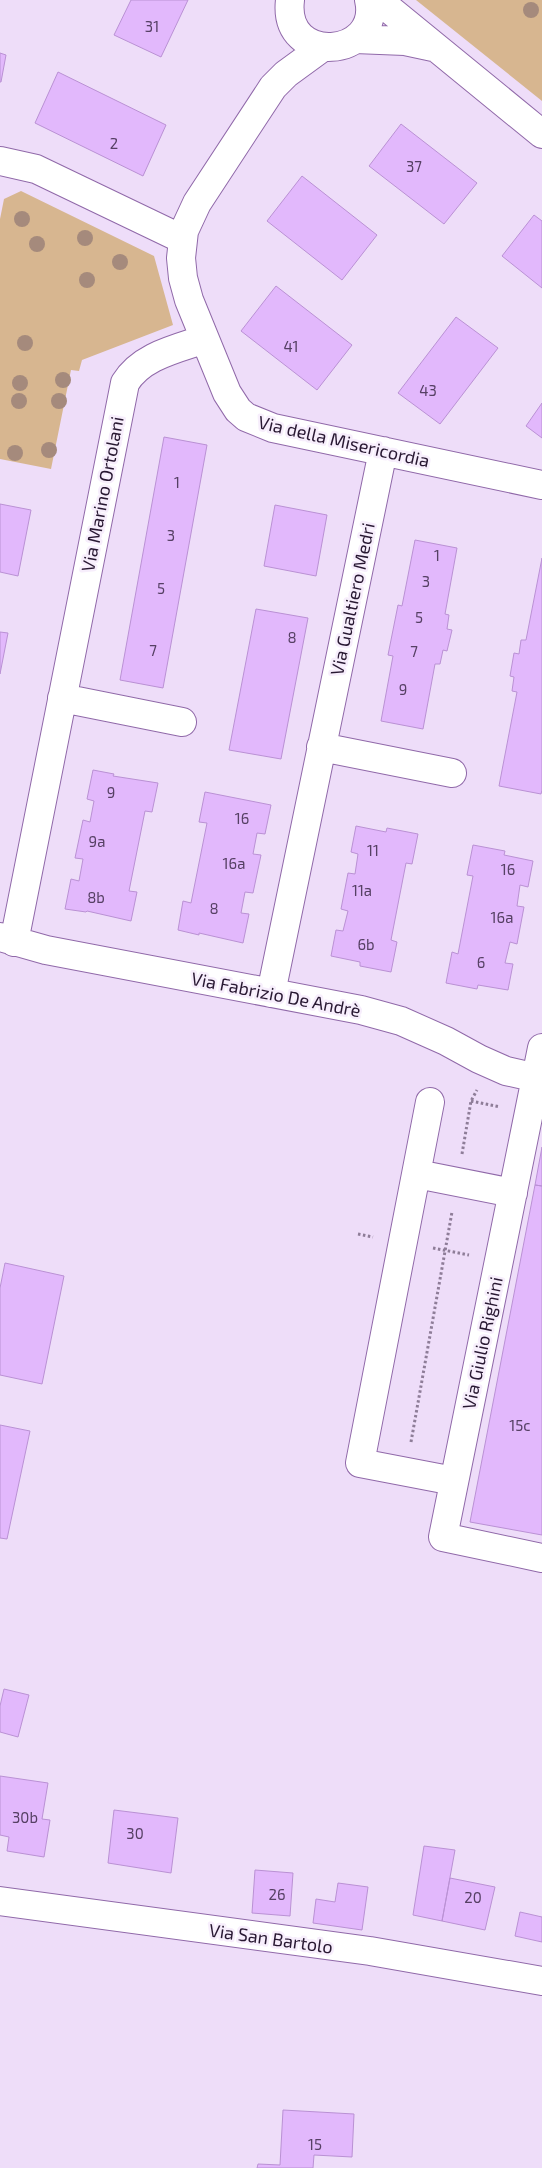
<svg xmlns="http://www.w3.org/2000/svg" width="542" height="2168" font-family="'Exo 2',sans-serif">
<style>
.green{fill:#d7b690}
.building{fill:#e2b8fc;stroke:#ba91d4}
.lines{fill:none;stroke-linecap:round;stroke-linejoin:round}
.minor-casing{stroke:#9069a9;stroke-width:30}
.path{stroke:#8e7d98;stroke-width:3;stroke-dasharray:2.5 2.5;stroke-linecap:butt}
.minor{stroke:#fff;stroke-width:28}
.tree{fill:#a58a7c}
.labels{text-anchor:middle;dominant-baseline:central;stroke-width:5;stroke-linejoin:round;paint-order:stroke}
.number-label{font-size:15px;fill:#564064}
.street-label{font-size:18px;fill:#281832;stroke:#f7eefc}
</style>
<rect width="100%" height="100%" fill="#eeddf9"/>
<path class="green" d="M416 0H542V101Z
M21 191 154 256 173 325 82 360 79 371 71 370 51 469 0 459V219L4 199Z"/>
<path class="building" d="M131 0H188L161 57 114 35Z
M0 53 6 55 1 82H0Z
M58 72 166 125 143 176 35 123Z
M401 124 477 183 444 224 369 166Z
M302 176 377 235 342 280 267 221Z
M534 215 542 221V288L502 256Z
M276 286 352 345 317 390 241 331Z
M456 317 498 348 440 424 398 393Z
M542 403V438L526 426Z
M164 437 207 445 163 688 120 680Z
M0 504 31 510 18 576 0 572Z
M275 505 327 515 316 576 264 566Z
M415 540 457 548 445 614 449 615 447 629 452 630 447 651 443 650 440 664H435L423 729 381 721 393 656 388 655 398 605 402 606Z
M542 558V790L541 794 499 786 517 692 512 691 514 677 510 676 514 653 519 654 521 640H526Z
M256 609 308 618 281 759 229 750Z
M0 632 8 633 0 674Z
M93 770 114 774 113 776 158 783 152 812 145 811 129 891 137 892 131 921 87 911 86 912 65 909 71 879 79 881 83 859 75 858 83 820 90 822 94 801 87 799Z
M205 792 271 805 265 834 257 833 253 854 261 855 253 893 245 892 241 913 249 914 243 943 199 933V935L178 930 183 901 191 903 207 823 199 822Z
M356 826 386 832 387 828 418 834 412 864 406 863 391 940 397 942 391 972 360 966V962L331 956 336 930 343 931 348 911 341 909 348 873 355 874 358 854 351 852Z
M473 845 505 851 504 855 533 861 528 887 520 885 517 906 524 907 517 944 510 942 505 963 513 964 508 990 478 985 477 989 446 983 452 952 458 954 473 876 467 875Z
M542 1147V1186L535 1185Z
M535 1185 542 1186V1535L470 1522Z
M5 1263 64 1276 42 1384 0 1375V1288Z
M0 1425 30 1431 7 1539 0 1538Z
M4 1689 29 1695 18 1737 0 1732V1706Z
M0 1776 48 1783 42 1819 50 1820 44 1857 7 1851 9 1837 0 1835Z
M114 1810 178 1818 171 1873 108 1863Z
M424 1846 455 1850 442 1921 413 1915Z
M255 1870 293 1873 290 1916 252 1913Z
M450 1878 495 1887 485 1930 442 1921Z
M338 1883 368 1887 362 1930 313 1923 316 1899 335 1902Z
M520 1912 542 1917V1942L515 1936Z
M283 2110 354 2114 352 2157 314 2155 313 2168H257L258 2164 280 2165Z"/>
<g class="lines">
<defs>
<path id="minor" d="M290 0C282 67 382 58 369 0
M378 0 542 134
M355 39 405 41 433 47
M323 47 286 74 273 87 197 203 184 231 181 258 183 278 189 300 227 393 238 410 246 417 273 428 542 485
M0 161 36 169 182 239
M62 698 182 722
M321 747 452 773
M0 937 46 950 361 1010 401 1021 446 1041 479 1059 506 1071 542 1079
M14 942 125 383C141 356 176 349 205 339
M271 993 383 451
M542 1048 443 1537 542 1558
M430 1102 360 1463 454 1481
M417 1174 513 1193
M0 1901 370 1951 542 1981"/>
</defs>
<use href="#minor" class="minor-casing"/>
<path class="path" d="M471 1101 500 1107
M462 1154 471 1101 477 1090
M358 1234 373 1237
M433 1248 469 1255
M411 1442 452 1212"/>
<use href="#minor" class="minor"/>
</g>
<g class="tree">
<circle cx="531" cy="10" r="8"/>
<circle cx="22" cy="219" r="8"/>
<circle cx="85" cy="238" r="8"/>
<circle cx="37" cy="244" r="8"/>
<circle cx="120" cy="262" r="8"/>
<circle cx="87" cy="280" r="8"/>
<circle cx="25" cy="343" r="8"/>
<circle cx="63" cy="380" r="8"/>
<circle cx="20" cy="383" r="8"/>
<circle cx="19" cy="401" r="8"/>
<circle cx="59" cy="401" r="8"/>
<circle cx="49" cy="450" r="8"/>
<circle cx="15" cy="453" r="8"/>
</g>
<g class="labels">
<g class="number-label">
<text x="152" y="26">31</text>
<text x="114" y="143">2</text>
<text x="414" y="166">37</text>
<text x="291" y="346">41</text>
<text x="428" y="390">43</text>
<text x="177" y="482">1</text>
<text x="171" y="535">3</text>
<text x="437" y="555">1</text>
<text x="426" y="581">3</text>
<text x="161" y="588">5</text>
<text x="419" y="617">5</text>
<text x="292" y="637">8</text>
<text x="153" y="650">7</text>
<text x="414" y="651">7</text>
<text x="403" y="689">9</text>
<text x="111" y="792">9</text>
<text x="242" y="818">16</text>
<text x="97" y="841">9a</text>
<text x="373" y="850">11</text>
<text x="234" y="863">16a</text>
<text x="508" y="869">16</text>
<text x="362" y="890">11a</text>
<text x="96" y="897">8b</text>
<text x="214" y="908">8</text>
<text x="502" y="917">16a</text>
<text x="366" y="944">6b</text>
<text x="481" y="962">6</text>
<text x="520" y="1425">15c</text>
<text x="25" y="1817">30b</text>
<text x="135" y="1833">30</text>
<text x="277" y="1894">26</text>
<text x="473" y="1897">20</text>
<text x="315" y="2144">15</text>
</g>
<g class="street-label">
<text transform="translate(344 441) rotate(13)">Via della Misericordia</text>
<text transform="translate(102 494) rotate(-79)">Via Marino Ortolani</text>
<text transform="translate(352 599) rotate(-78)">Via Gualtiero Medri</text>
<text transform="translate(276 994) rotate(11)">Via Fabrizio De Andrè</text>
<text transform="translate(482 1343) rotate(-78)">Via Giulio Righini</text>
<text transform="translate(271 1938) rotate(8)">Via San Bartolo</text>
</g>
</g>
</svg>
